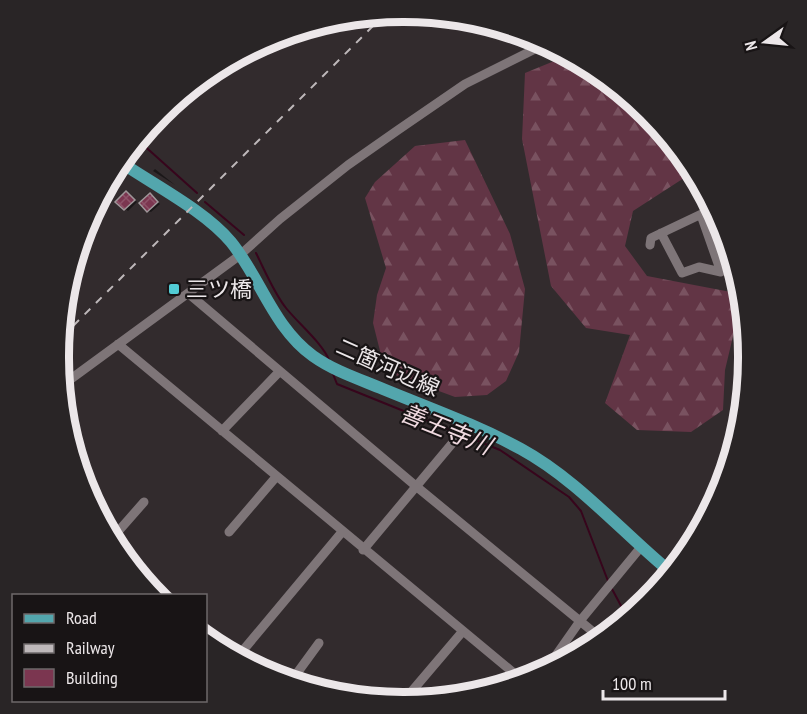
<svg xmlns="http://www.w3.org/2000/svg" width="807" height="714" font-family="'PT Sans Narrow','Noto Sans JP',sans-serif">
<style>
.forest{fill:url(#forest-firs)}
.shadow{fill:#0007}
.lines{fill:none;stroke-linecap:round;stroke-linejoin:round}
.stream{stroke:#37051c;stroke-width:2}
.building{fill:url(#building-cross-hatch);stroke:#9f9699;stroke-width:1.5}
.minor{stroke:#7e7578;stroke-width:9}
.major{stroke:#53a6ad;stroke-width:12}
.rail{stroke:#beb8ba;stroke-width:2;stroke-dasharray:8 8;stroke-linecap:butt}
.poi-dot{fill:#52ccd5;stroke:#181415;stroke-width:2}
.labels{text-anchor:middle;dominant-baseline:central;stroke-width:4.5;stroke-linejoin:round;paint-order:stroke}
.poi-label{font-size:22px;fill:#ece7e9;stroke:#181415;text-anchor:start}
.street-label{font-size:22px;fill:#ece7e9;stroke:#181415}
.water-label{font-size:24px;font-style:italic;fill:#f1dbe1;stroke:#181415}
.rim{fill:none;stroke:#ece7e9;stroke-width:8}
</style>
<defs>
<pattern id="forest-firs" width="22" height="20" patternUnits="userSpaceOnUse" patternTransform="scale(1.5)"><rect width="22" height="20" fill="#623545"/><path d="M5 1l3.5 6h-7zM16 11l3.5 6h-7z" fill="#795260"/></pattern>
<pattern id="building-cross-hatch" width="8" height="8" patternUnits="userSpaceOnUse" patternTransform="scale(1.5)"><rect width="8" height="8" fill="#7b3650"/><path d="M0 0l8 8M0 8l8-8" fill="none" stroke="#8e5369"/></pattern>
</defs>
<rect width="100%" height="100%" fill="#322b2d"/>
<path class="forest" d="M564 57 648 113 682 164 684 178 633 211 625 246 647 276 736 293 739 311 725 370 723 410 691 432 637 430 605 403 630 335 586 328 551 286 522 139 525 73Z
M465 140 510 234 525 289 519 352 506 381 487 395 455 397 385 371 373 323 377 295 386 268 365 198 375 182 415 146Z"/>
<path class="shadow" d="M155 169 175 185 153 171Z
M129 195 137 202 128 211 118 202Z
M150 195 160 204 151 212 148 211Z"/>
<g class="lines">
<path class="stream" d="M140 142 197 193
M205 202 244 235
M256 253C265 271 274 293 286 308 298 323 323 344 329 360
M333 374 337 384 500 450 569 497 581 511 608 581
M612 589 626 615"/>
</g>
<path class="building" d="M126 191 135 200 124 210 115 202Z
M150 193 158 202 147 212 139 203Z"/>
<g class="lines">
<path class="minor" d="M661 233 682 273 699 267 721 272 701 215
M650 245 651 238 712 209
M189 294 417 487 597 635
M118 344 521 679
M64 384 240 255 280 219 348 165 398 130 465 84 545 44
M222 431 279 372
M229 532 276 477
M115 535 144 502
M363 550 455 440
M240 654 342 532
M547 668 580 621 641 547
M292 680 319 643
M412 691 463 631"/>
<path class="major" d="M125 165C158 187 206 212 231 242 261 279 273 327 313 356 334 371 359 379 383 389 429 408 477 425 521 449 576 479 620 530 668 570"/>
<path class="rail" d="M62 337 383 16"/>
</g>
<rect class="poi-dot" x="168" y="283" width="12" height="12" rx="3"/>
<g class="labels">
<g class="poi-label">
<text x="186" y="289">三ツ橋</text>
</g>
<g class="street-label">
<text transform="translate(388 367) rotate(24)">二箇河辺線</text>
</g>
<g class="water-label">
<text transform="translate(446 429) rotate(22)">善王寺川</text>
</g>
</g>
<path d="M0 0H807V714H0ZM403 22H404A334 334 0 0 1 738 356V358A334 334 0 0 1 404 692H403A334 334 0 0 1 69 358V356A334 334 0 0 1 403 22Z" fill="#292526" fill-rule="evenodd"/>
<path class="rim" d="M403 22H404A334 334 0 0 1 738 356V358A334 334 0 0 1 404 692H403A334 334 0 0 1 69 358V356A334 334 0 0 1 403 22Z"/>
<rect x="12" y="594" width="195" height="108" fill="#181415" stroke="#6d686a" stroke-width="1.5"/>
<rect x="24" y="614" width="30" height="9" fill="#53a6ad" stroke="#6d686a" stroke-width="1.5"/>
<text x="66" y="624" font-size="18" fill="#ece7e9">Road</text>
<rect x="24" y="644" width="30" height="9" fill="#beb8ba" stroke="#6d686a" stroke-width="1.5"/>
<text x="66" y="654" font-size="18" fill="#ece7e9">Railway</text>
<rect x="24" y="669" width="30" height="18" fill="#7b3650" stroke="#6d686a" stroke-width="1.5"/>
<text x="66" y="684" font-size="18" fill="#ece7e9">Building</text>
<g transform="translate(765 42) rotate(255)" stroke="#181415" stroke-width="4.5" paint-order="stroke">
<path d="M0-4.5L10 22L0 15L-10 22Z" fill="#ece7e9"/>
<text y="-9" font-size="16" font-weight="bold" text-anchor="middle" fill="#ece7e9">N</text>
</g>
<path d="M603 690v9h122v-9" fill="none" stroke="#ece7e9" stroke-width="3"/>
<text x="612" y="690" font-size="18" fill="#ece7e9" stroke="#181415" stroke-width="4.5" paint-order="stroke">100 m</text>
</svg>
